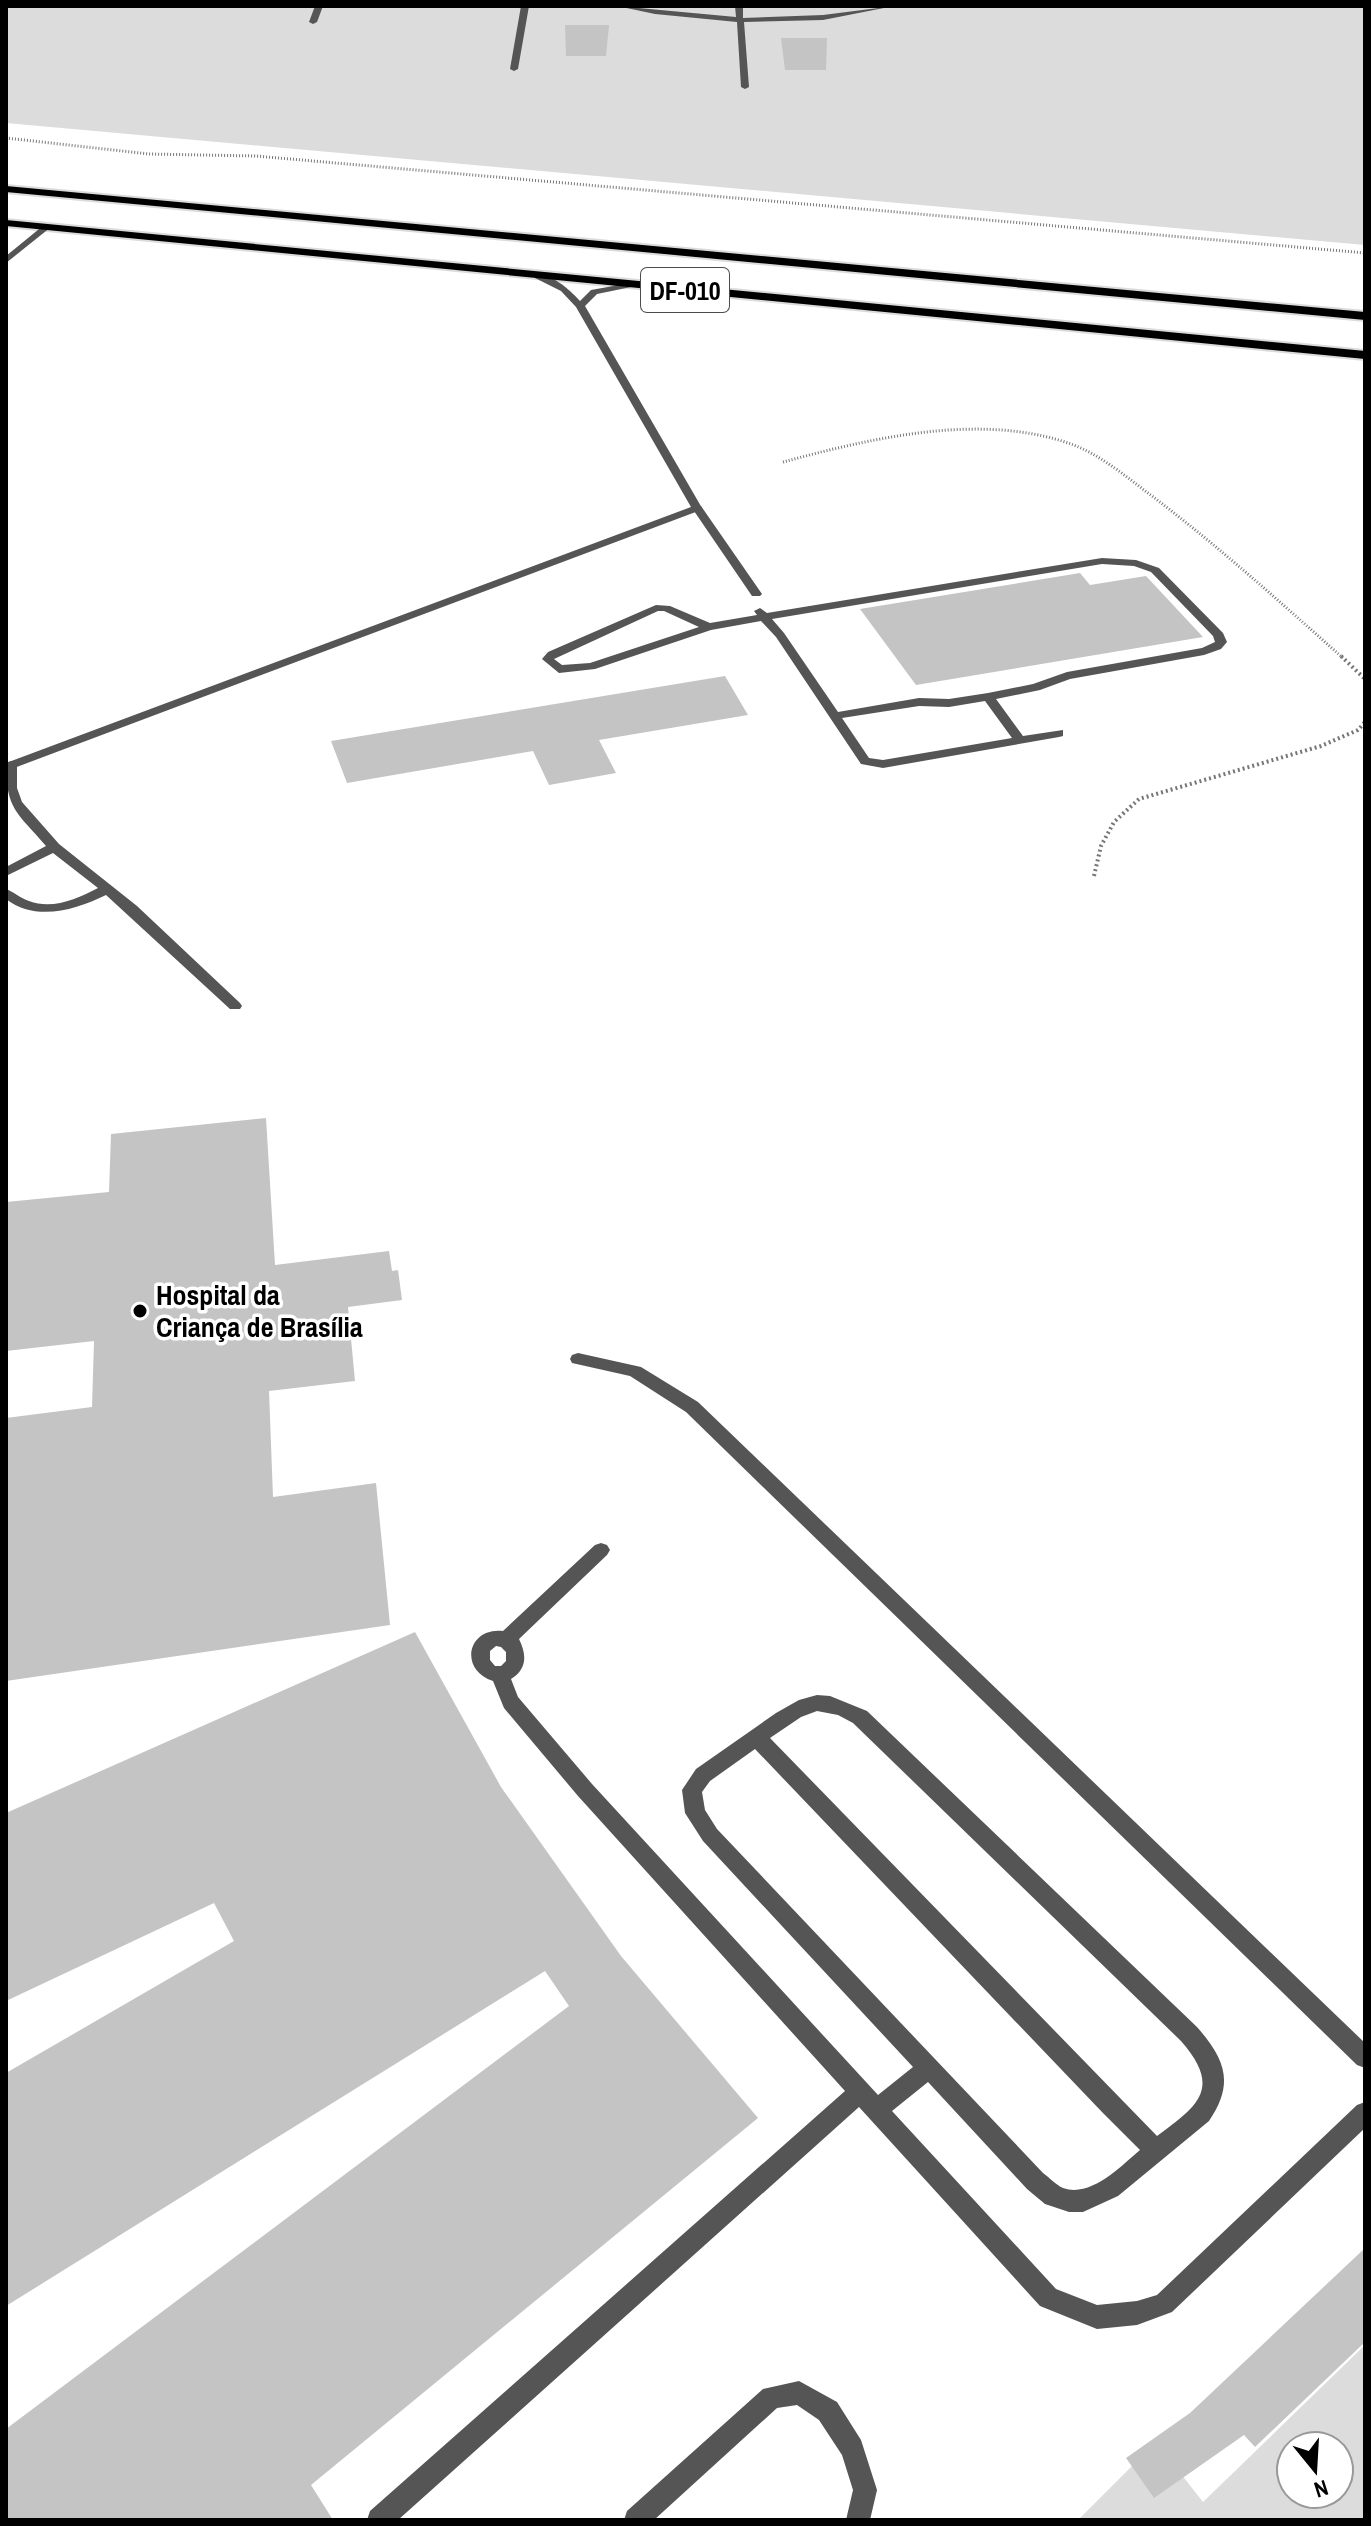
<svg xmlns="http://www.w3.org/2000/svg" width="1371" height="2526" font-family="'Archivo Narrow',sans-serif">
<style>
.green{fill:#dcdcdc;fill-rule:evenodd}
.building{fill:#c4c4c4}
.lines{fill:none;stroke-linecap:round;stroke-linejoin:round}
.primary-casing{stroke:#dbdbdb;stroke-width:4}
.path-far1{stroke:#777;stroke-width:3;stroke-dasharray:1 2;stroke-linecap:butt}
.path{stroke:#777;stroke-width:4;stroke-dasharray:2 3;stroke-linecap:butt}
.service{fill:#555;fill-rule:evenodd}
.minor{fill:#555;fill-rule:evenodd}
.primary{fill:#000;fill-rule:evenodd}
.poi-dot{fill:#000;stroke:#fff;stroke-width:3}
.labels{text-anchor:middle;dominant-baseline:central;stroke-width:7;stroke-linejoin:round;paint-order:stroke}
.shield{fill:#fff;stroke:#4c4c4c;stroke-width:2}
.shield-label{font-size:26px;font-weight:bold;fill:#000}
.poi-label{font-size:28px;font-weight:bold;fill:#000;stroke:#fff;text-anchor:start}
</style>
<rect width="100%" height="100%" fill="#fff"/>
<path class="green" d="M6 6H1365V245L6 123Z
M1365 2345V2520H1078L1156 2442 1203 2502ZM1291 2446H1339V2494H1291Z"/>
<path class="building" d="M565 25H609L606 56H566Z
M781 38H827L826 70H785Z
M1080 573 1090 585 1146 576 1203 637 916 685 860 609Z
M725 676 748 715 599 740 616 773 549 785 533 751 347 783 331 741Z
M266 1118 275 1265 389 1251 392 1271 398 1270 402 1300 348 1307 355 1381 269 1391 273 1497 376 1483 390 1625 6 1681V1418L92 1407 94 1341 6 1351V1202L109 1192 111 1134Z
M415 1632 501 1787 621 1956 758 2118 311 2485 333 2520H6V2429L569 2006 545 1971 6 2306V2073L234 1941 214 1903 6 2001V1813Z
M1365 2248V2342L1255 2447 1244 2435 1154 2498 1126 2458 1190 2413Z"/>
<g class="lines">
<defs>
<path id="primary" d="M6 186 1365 312V320L6 192Z
M6 220 1365 351V359L6 226Z"/>
</defs>
<use href="#primary" class="primary-casing"/>
<path class="path-far1" d="M6 138 149 154 256 156 1365 253
M783 462C872 438 981 412 1071 444 1099 454 1124 475 1148 493 1216 544 1280 602 1343 658"/>
<path class="path" d="M1341 656 1365 679
M1094 876 1101 846 1114 822 1139 799 1321 746 1358 730 1365 722"/>
<path class="service" d="M693 506H701L762 594 760 596H752L692 508Z
M1102 558 1136 560 1159 568 1223 633 1227 642 1221 649 1204 655 1070 679 1040 690 996 699 1023 736 1063 730V736L1059 737 883 768 861 764 776 637 761 621 711 630 595 669 559 673 542 659 548 652 656 605 670 606 710 623 757 615 754 611 760 608 767 613ZM1102 564 1134 566 1151 572 1213 636 1215 642 1202 648 1067 672 1033 684 988 693 949 699 919 698 838 712 784 633 772 619ZM658 611H664L699 627 590 663 562 665 554 659ZM985 701 1012 738 883 760 869 758 842 718 919 706 949 707Z
M11 761 17 765V788L22 802 59 844 137 906 240 1003 242 1006 240 1009H230L106 895C75 910 36 922 6 899V889C14 892 20 898 29 901 52 910 77 899 98 888L53 853 6 876V867L46 846C17 812 6 810 6 763Z
M578 1353 641 1367 698 1402 1365 2043V2068L1357 2065 686 1412 630 1376 572 1363 570 1359 572 1355Z
M601 1543 607 1545 610 1550 607 1555 519 1639C527 1655 527 1669 511 1679L518 1697 592 1784 878 2095 913 2067 703 1841 685 1813 682 1790 696 1769 776 1713 799 1700 817 1695 830 1696 867 1711 1197 2027C1225 2059 1235 2083 1209 2121L1118 2196 1083 2212H1069L1045 2204 1027 2189 928 2082 892 2111 1056 2289 1097 2305 1137 2301 1157 2295 1357 2105 1365 2102V2128L1172 2312 1137 2325 1097 2329 1040 2306 859 2107 398 2520H367L370 2511 845 2091 578 1796 504 1708 493 1681C458 1669 468 1627 503 1631L595 1545ZM496 1646 501 1647 506 1652V1661L501 1666H495L490 1660V1651ZM817 1711 838 1715 853 1723 1181 2041C1222 2088 1199 2105 1157 2136L770 1738 801 1717ZM755 1749 1102 2112 1140 2150C1121 2166 1091 2198 1063 2188 1056 2185 1050 2178 1043 2173L717 1829 705 1810 702 1792 710 1781Z
M799 2381 837 2402 861 2440 877 2490 870 2520H846L853 2490 842 2455 819 2420 797 2405 777 2408 654 2520H624L627 2511 763 2389Z"/>
<path class="minor" d="M315 6H323L317 22 313 24 309 22Z
M521 6H529L518 69 514 71 510 69Z
M617 6 736 17 735 6H743V18L823 15 894 6 823 20 744 22 749 87 745 89 741 87 737 22 655 14Z
M44 225 51 227 6 263V256Z
M535 274C552 274 568 288 580 301L591 290 636 282V286L597 294 585 306 702 508 701 510 6 771V763L691 507 576 307 561 291 535 278Z"/>
<use href="#primary" class="primary"/>
</g>
<circle class="poi-dot" cx="140" cy="1311" r="8"/>
<g class="labels">
<rect class="shield" x="641" y="268" width="88" height="44" rx="6"/>
<g class="shield-label">
<text x="685" y="290">DF-010</text>
</g>
<g class="poi-label">
<text x="156" y="1295">Hospital da<tspan x="156" dy="32">Criança de Brasília</tspan></text>
</g>
</g>
<rect width="1371" height="2526" fill="none" stroke="#000000" stroke-width="16"/>
<g transform="translate(1315 2470) rotate(162)"><circle r="38" fill="#ffffff" stroke="#999999" stroke-width="2"/>
<path d="M0-6L14 30L0 20L-14 30Z" fill="#000000"/>
<text y="-12" font-size="22" font-weight="bold" text-anchor="middle" fill="#000000">N</text>
</g>
</svg>
